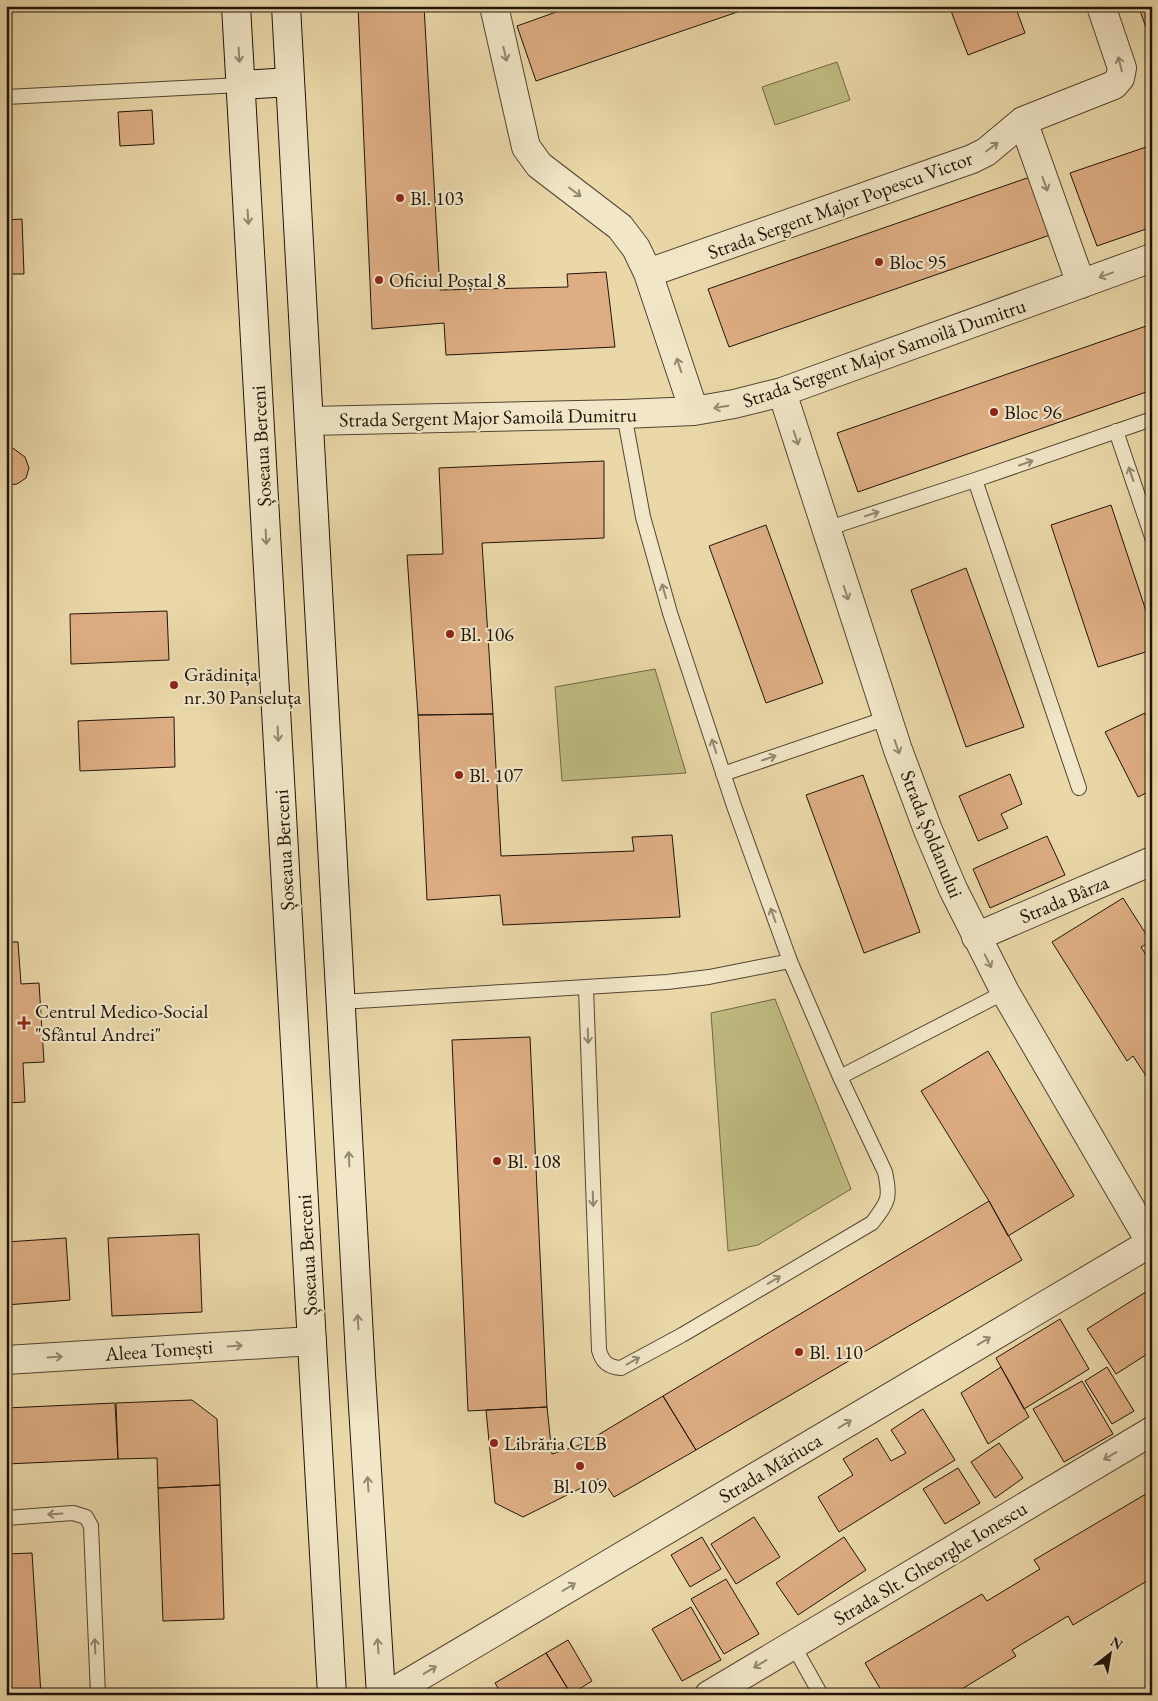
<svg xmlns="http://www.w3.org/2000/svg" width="1158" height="1701" font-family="'EB Garamond',serif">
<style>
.green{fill:#bfbc82;stroke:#706846}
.building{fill:#dead83;stroke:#20140b}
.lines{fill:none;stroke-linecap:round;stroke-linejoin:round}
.service-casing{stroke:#524532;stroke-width:16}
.minor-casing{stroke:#524532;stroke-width:30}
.secondary-casing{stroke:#20140b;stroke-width:30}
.service{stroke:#f1e6c7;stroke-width:14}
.minor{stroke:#f1e6c7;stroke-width:28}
.secondary{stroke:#f1e6c7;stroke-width:28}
.oneway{stroke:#938872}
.poi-dot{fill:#8f2418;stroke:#f1e6c7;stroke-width:2}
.labels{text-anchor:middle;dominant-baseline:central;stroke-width:4.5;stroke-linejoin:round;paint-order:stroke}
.poi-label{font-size:20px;fill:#20140b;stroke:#f1e6c7;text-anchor:start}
.street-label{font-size:20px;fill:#20140b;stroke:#f1e6c7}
</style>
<rect width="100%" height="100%" fill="#ead8a9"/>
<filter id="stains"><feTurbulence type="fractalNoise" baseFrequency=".004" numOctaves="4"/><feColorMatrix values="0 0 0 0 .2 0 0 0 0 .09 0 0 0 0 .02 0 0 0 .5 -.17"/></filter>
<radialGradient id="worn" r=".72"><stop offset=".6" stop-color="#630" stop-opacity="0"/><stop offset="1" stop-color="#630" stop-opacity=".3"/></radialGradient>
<path class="green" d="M837 62 850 100 775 125 762 87Z
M655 669 686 773 562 781 555 687Z
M775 999 851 1189 758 1245 728 1251 711 1013Z"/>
<path class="building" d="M358 6H424L440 290 568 287 567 274 606 272 615 347 446 355 444 323 372 329Z
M573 6H755L536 81 517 26Z
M949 6H1015L1025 33 968 55Z
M1138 6H1152V43Z
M152 110 154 144 120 146 118 112Z
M1152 145V227L1097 246 1070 173Z
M1030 177 1050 235 729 347 708 289Z
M22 219 24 274H6V220Z
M1152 324V390L858 492 837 433Z
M6 443 25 457 29 468 26 478 17 484 6 485Z
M604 461V538L482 543 493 714 418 715 407 555 443 554 439 468Z
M1111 505 1152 629V650L1098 667 1051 525Z
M766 525 823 683 766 703 709 546Z
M966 568 1024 727 966 747 911 590Z
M167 611 169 660 71 664 70 614Z
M1145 713 1152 727V790L1138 797 1105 732Z
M493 714 501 856 634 851 632 837 672 835 680 917 503 925 500 895 427 900 418 715Z
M174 717 175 767 80 771 78 721Z
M1010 774 1022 804 1001 814 1008 828 978 841 959 796Z
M863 775 920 932 864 953 806 795Z
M1047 836 1065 875 990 908 973 869Z
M1123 898 1151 942 1141 947 1152 964V1085L1133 1056 1127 1061 1052 942Z
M6 942H18L21 984 39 983 44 1062 23 1063 25 1102 6 1103Z
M530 1037 547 1407 468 1411 452 1040Z
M988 1051 1074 1196 1008 1236 989 1201 921 1091Z
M989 1201 1022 1260 696 1450 663 1396Z
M199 1234 202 1312 112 1316 108 1238Z
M66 1238 70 1300 6 1305V1242Z
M1152 1288V1351L1116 1374 1087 1329Z
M1060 1319 1089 1369 1024 1409 996 1358Z
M1001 1367 1029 1417 988 1444 961 1393Z
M1107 1367 1134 1411 1112 1424 1085 1381Z
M1082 1381 1113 1434 1064 1462 1033 1409Z
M663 1396 696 1450 614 1497 601 1478 523 1517 495 1503 486 1410 547 1407 552 1454 583 1444Z
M192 1400 217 1419 220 1485 158 1488 157 1458 118 1459 116 1403Z
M115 1403 118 1459 6 1464V1408Z
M923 1409 955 1460 839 1532 818 1497 853 1475 843 1459 877 1438 891 1461 906 1453 891 1430Z
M999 1443 1023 1478 995 1498 971 1462Z
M958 1468 980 1503 945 1524 923 1489Z
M220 1485 224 1619 163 1621 158 1488Z
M1151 1491 1152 1578 1073 1625 1068 1616 1012 1650 1016 1656 952 1695H884L865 1663 982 1594 987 1601 1040 1569 1034 1560Z
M754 1517 780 1557 736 1584 711 1544Z
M702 1537 721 1569 690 1587 671 1555Z
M844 1537 866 1570 798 1615 776 1583Z
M32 1553 41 1695H6V1554Z
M726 1579 759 1634 724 1654 691 1599Z
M691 1607 721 1660 682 1681 652 1629Z
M568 1640 592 1681 571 1694 546 1653Z
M546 1653 571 1694 502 1695 495 1683Z"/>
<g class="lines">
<defs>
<path id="service" d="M6 97 240 85
M1116 431 1152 537
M975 480 1079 788
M826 529 975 480 1152 419
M723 774 887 718
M586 988 599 1350C602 1362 608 1367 621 1368L682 1335 872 1223C888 1202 891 1199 885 1172L840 1077 790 961 734 806 670 613 643 517 624 414
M341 1002 667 982 709 977 790 961
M840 1077 1005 992
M6 1518 73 1513 86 1517 91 1526 98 1695
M793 1645 821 1695"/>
<path id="minor" d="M494 6 526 147 539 165 620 227 636 248 648 273 972 159 986 152 1023 121 1114 85 1120 78 1122 68 1101 6
M1023 121 1081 284
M648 273 694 411
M782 392 898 750 928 830 953 889 1005 992 1152 1245
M309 421 624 414 694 411 734 404 782 392 1152 258
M976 937 1152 861
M6 1360 312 1341
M388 1695 1152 1242
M709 1695 1152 1431"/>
<path id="secondary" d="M236 6 332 1695
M286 6 361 1374 381 1695
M240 85 290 82"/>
</defs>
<use href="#service" class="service-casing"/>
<use href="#minor" class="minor-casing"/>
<use href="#secondary" class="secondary-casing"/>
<use href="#service" class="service"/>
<use href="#minor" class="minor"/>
<use href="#secondary" class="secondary"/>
</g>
<defs><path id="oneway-shaft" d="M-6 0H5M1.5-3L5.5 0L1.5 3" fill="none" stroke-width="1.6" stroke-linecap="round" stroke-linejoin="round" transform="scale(1.25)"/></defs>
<g class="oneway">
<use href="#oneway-shaft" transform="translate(505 54) rotate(77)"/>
<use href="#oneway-shaft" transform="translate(239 55) rotate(87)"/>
<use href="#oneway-shaft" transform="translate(1120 64) rotate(-104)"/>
<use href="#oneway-shaft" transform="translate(992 147) rotate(-37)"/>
<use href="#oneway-shaft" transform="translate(1045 184) rotate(70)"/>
<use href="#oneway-shaft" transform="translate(575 192) rotate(37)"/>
<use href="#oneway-shaft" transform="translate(248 217) rotate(87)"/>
<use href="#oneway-shaft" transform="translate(1106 275) rotate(160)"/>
<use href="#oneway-shaft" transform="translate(679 365) rotate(-108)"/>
<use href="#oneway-shaft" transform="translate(721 407) rotate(170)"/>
<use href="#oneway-shaft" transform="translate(796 438) rotate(72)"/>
<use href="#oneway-shaft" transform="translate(1026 463) rotate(-19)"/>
<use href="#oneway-shaft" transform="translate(1131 474) rotate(-109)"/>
<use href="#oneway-shaft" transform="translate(872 514) rotate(-18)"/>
<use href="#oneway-shaft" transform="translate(266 537) rotate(87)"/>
<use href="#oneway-shaft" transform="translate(664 591) rotate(-106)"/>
<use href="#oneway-shaft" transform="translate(846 593) rotate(72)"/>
<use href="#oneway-shaft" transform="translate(278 734) rotate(87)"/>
<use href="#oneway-shaft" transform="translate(714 746) rotate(-108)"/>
<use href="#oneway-shaft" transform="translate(897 747) rotate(71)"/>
<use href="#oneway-shaft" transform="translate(769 758) rotate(-19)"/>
<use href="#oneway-shaft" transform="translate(773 915) rotate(-110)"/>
<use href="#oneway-shaft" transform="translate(988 961) rotate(63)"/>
<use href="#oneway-shaft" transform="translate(588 1036) rotate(88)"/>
<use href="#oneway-shaft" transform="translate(349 1159) rotate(-93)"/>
<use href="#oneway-shaft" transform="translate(593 1199) rotate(88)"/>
<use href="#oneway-shaft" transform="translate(774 1280) rotate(-31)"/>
<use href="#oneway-shaft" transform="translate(358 1322) rotate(-93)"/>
<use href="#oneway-shaft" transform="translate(984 1341) rotate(-31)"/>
<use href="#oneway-shaft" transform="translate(235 1346) rotate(-4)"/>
<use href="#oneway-shaft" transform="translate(55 1357) rotate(-4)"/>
<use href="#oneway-shaft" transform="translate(633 1361) rotate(-29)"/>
<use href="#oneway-shaft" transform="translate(845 1424) rotate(-31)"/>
<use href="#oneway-shaft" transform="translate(1110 1456) rotate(149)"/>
<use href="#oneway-shaft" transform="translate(368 1484) rotate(-94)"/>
<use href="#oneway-shaft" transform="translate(55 1514) rotate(176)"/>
<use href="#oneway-shaft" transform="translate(569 1587) rotate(-31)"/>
<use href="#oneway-shaft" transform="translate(95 1646) rotate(-92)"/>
<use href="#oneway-shaft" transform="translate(378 1646) rotate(-94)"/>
<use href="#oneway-shaft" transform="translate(760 1664) rotate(149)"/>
<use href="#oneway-shaft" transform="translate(430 1670) rotate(-31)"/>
</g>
<g class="poi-dot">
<circle cx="400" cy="198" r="5"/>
<circle cx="879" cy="262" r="5"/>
<circle cx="379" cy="280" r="5"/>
<circle cx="994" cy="412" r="5"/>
<circle cx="450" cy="634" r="5"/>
<circle cx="174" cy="685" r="5"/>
<circle cx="459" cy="775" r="5"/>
<path d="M21.5 1015.5h5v5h5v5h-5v5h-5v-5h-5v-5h5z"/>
<circle cx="497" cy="1161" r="5"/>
<circle cx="799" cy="1352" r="5"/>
<circle cx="494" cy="1443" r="5"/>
<circle cx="580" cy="1466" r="5"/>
</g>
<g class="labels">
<g class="poi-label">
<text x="410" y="198">Bl. 103</text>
<text x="889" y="262">Bloc 95</text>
<text x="389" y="280">Oficiul Poștal 8</text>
<text x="1004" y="412">Bloc 96</text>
<text x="460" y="634">Bl. 106</text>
<text x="184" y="674">Grădinița<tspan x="184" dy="23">nr.30 Panseluța</tspan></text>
<text x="469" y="775">Bl. 107</text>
<text x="35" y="1011">Centrul Medico-Social<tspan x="35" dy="23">"Sfântul Andrei"</tspan></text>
<text x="507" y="1161">Bl. 108</text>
<text x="809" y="1352">Bl. 110</text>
<text x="504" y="1443">Librăria CLB</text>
<text x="580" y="1486" text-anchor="middle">Bl. 109</text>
</g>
<g class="street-label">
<text transform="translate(840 205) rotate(-20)">Strada Sergent Major Popescu Victor</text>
<text transform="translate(884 353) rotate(-19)">Strada Sergent Major Samoilă Dumitru</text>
<text transform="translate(488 417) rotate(-1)">Strada Sergent Major Samoilă Dumitru</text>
<text transform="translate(261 446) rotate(-93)">Șoseaua Berceni</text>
<text transform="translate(932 834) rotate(68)">Strada Șoldanului</text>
<text transform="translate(284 850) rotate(-93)">Șoseaua Berceni</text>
<text transform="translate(1064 899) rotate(-23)">Strada Bârza</text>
<text transform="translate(307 1255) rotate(-93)">Șoseaua Berceni</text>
<text transform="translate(159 1350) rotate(-4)">Aleea Tomești</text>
<text transform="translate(770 1468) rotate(-31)">Strada Măriuca</text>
<text transform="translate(930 1563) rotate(-31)">Strada Slt. Gheorghe Ionescu</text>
</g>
</g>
<rect width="1158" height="1701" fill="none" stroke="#ead8a9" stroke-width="25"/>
<rect x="8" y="8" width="1143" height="1686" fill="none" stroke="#20140b" stroke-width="2.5"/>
<rect x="12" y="12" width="1133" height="1676" fill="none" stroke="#20140b"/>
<g transform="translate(1110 1654) rotate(31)" stroke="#f1e6c7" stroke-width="4" paint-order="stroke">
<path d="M0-4L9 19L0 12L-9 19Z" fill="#20140b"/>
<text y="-8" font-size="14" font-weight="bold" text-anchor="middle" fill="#20140b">N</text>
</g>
<rect width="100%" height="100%" filter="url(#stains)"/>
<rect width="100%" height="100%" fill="url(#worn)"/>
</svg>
